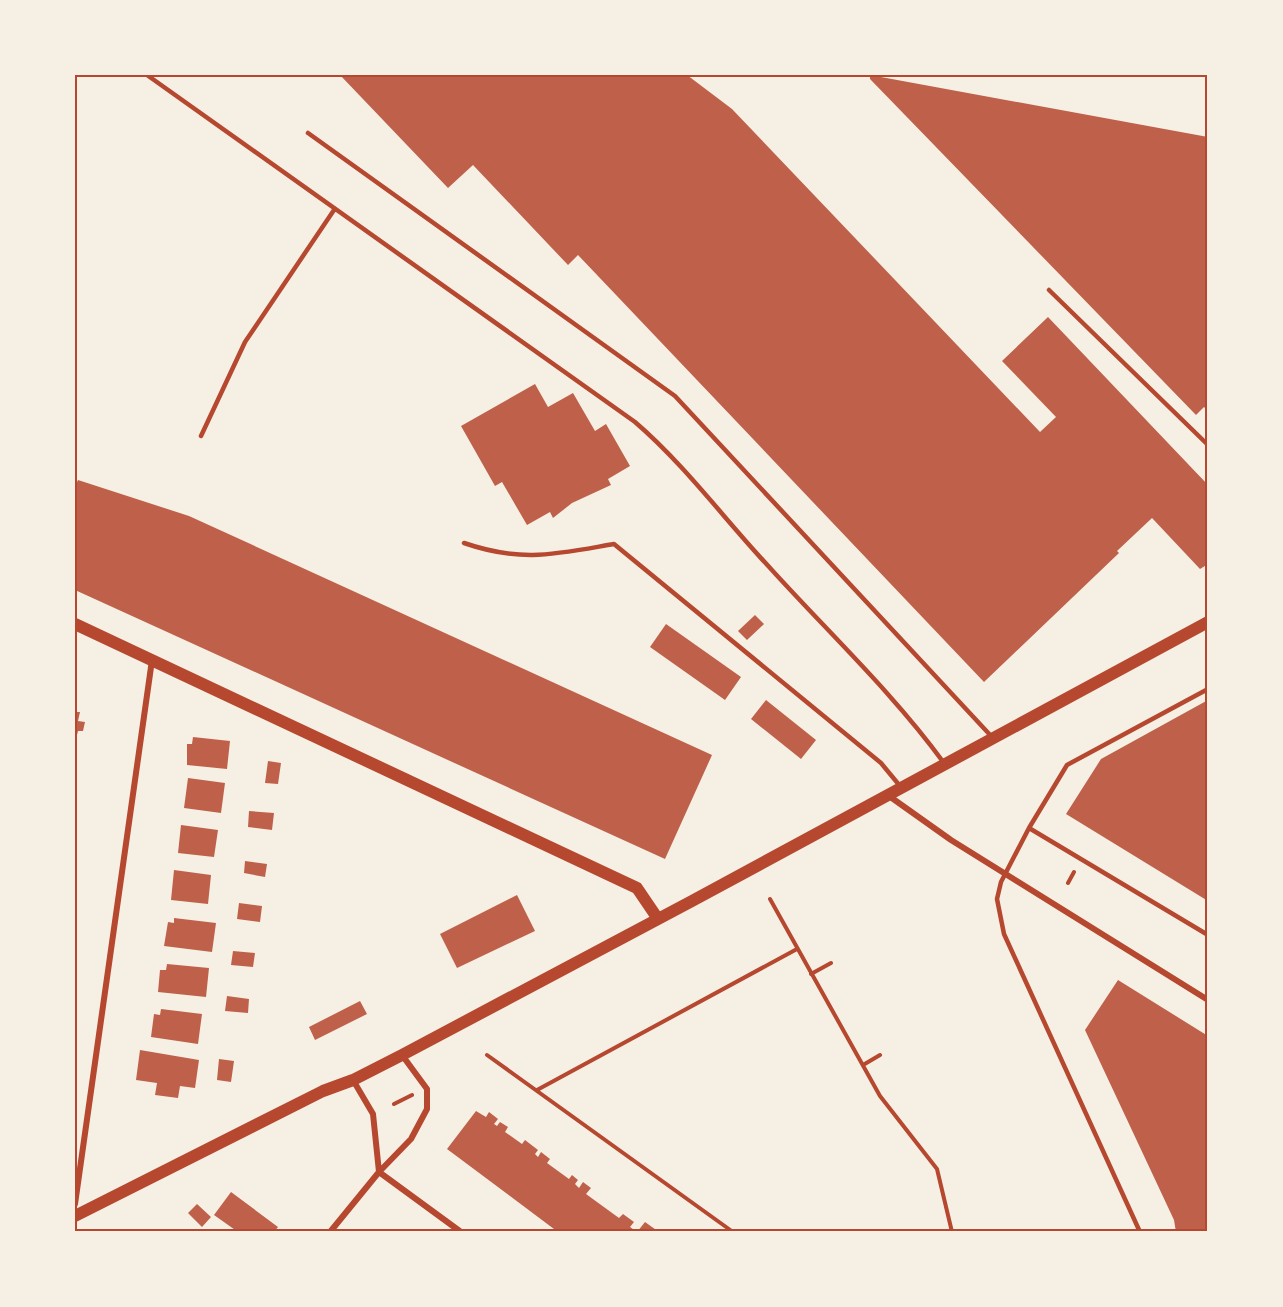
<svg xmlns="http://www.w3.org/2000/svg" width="1283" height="1307" font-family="'PT Sans Narrow',sans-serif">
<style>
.building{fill:#bf614a}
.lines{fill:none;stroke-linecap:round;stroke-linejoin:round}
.path{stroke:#b5482f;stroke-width:4}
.service{stroke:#b5482f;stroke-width:4.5}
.minor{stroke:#b5482f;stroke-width:6}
.secondary{stroke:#b5482f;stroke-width:12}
.neatline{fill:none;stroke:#b5482f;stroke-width:2}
</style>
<rect width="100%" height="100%" fill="#f6efe4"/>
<path class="building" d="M340 75H687L732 109 1040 432 1056 417 1002 361 1048 317 1208 485V564L1200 569 1152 518 1117 551 1119 553 984 682 578 255 568 265 473 165 448 188Z
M870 75 1208 137V411L1204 407 1196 415 870 79Z
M535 384 548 407 573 393 595 431 606 424 630 466 608 479 611 485 572 503 553 518 550 512 527 525 502 482 495 486 461 426Z
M78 480 189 516 712 755 665 859 75 590V486Z
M755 615 764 624 747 640 738 631Z
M666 624 741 677 725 700 650 647Z
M766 700 816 740 801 759 751 719Z
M1208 700V901L1066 814 1101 759Z
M75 712H80L78 721 85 722 83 731H78L76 739Z
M193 737 230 741 227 769 187 765V744H192Z
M268 761 281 763 278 784 265 783Z
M188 778 225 783 221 813 184 808Z
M249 811 274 813 272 830 248 827Z
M181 825 218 830 214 857 178 853Z
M245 861 267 864 265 877 244 873Z
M174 870 211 875 208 904 171 900Z
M517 895 535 931 457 968 440 934Z
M239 903 262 906 260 922 237 919Z
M174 918 216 923 212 952 164 946 168 922 174 923Z
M233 951 255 953 253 967 231 965Z
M167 964 209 968 206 997 158 992 160 970H166Z
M1118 980 1208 1036V1232H1176L1174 1220 1085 1030Z
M227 996 249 999 248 1013 225 1011Z
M360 1001 367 1014 315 1040 309 1027Z
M161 1009 202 1014 198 1044 151 1037 154 1014 160 1015Z
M140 1050 199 1060 195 1088 180 1086 178 1098 155 1095 157 1083 136 1080Z
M219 1059 234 1061 231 1082 217 1080Z
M476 1111 486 1117 489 1112 498 1119 494 1124 497 1126 500 1122 508 1127 505 1132 522 1144 525 1140 538 1150 535 1154 538 1157 541 1152 550 1159 547 1163 569 1179 572 1175 578 1180 575 1184 579 1188 583 1182 591 1188 586 1194 619 1218 623 1214 634 1222 630 1227 637 1232 645 1222 659 1232H558L447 1149Z
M231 1192 278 1227 274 1232H238L214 1215Z
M197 1204 211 1217 202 1227 188 1213Z"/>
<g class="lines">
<path class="path" d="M1068 883 1074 872
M770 899 880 1096 937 1169 952 1232
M811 974 831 963
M487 1055 733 1232
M863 1065 880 1055
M537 1090 797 949
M394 1104 412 1095"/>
<path class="service" d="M147 75 635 422C685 465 725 520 771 569 829 633 893 693 944 763
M308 133 675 396 992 737
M1049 290 1208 445
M201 436 245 342 334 210
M464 543C522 563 556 554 614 544L881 763 900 786
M1029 828 1208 935
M1140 1232 1004 934 997 899 1001 882 1029 828 1067 765 1208 689"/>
<path class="minor" d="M889 796 951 840 1208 1000
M353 1080 373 1114 379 1172
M379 1172 461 1232
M75 1204 152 660
M330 1232 379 1172 411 1139 427 1109V1089L402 1055"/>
<path class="secondary" d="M75 624 637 888 658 919
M75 1216 323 1091 353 1080 402 1055 692 901 1208 622"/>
</g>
<rect width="1283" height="1307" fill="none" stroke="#f6efe4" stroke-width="153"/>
<rect x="76" y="76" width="1130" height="1154" class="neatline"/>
</svg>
